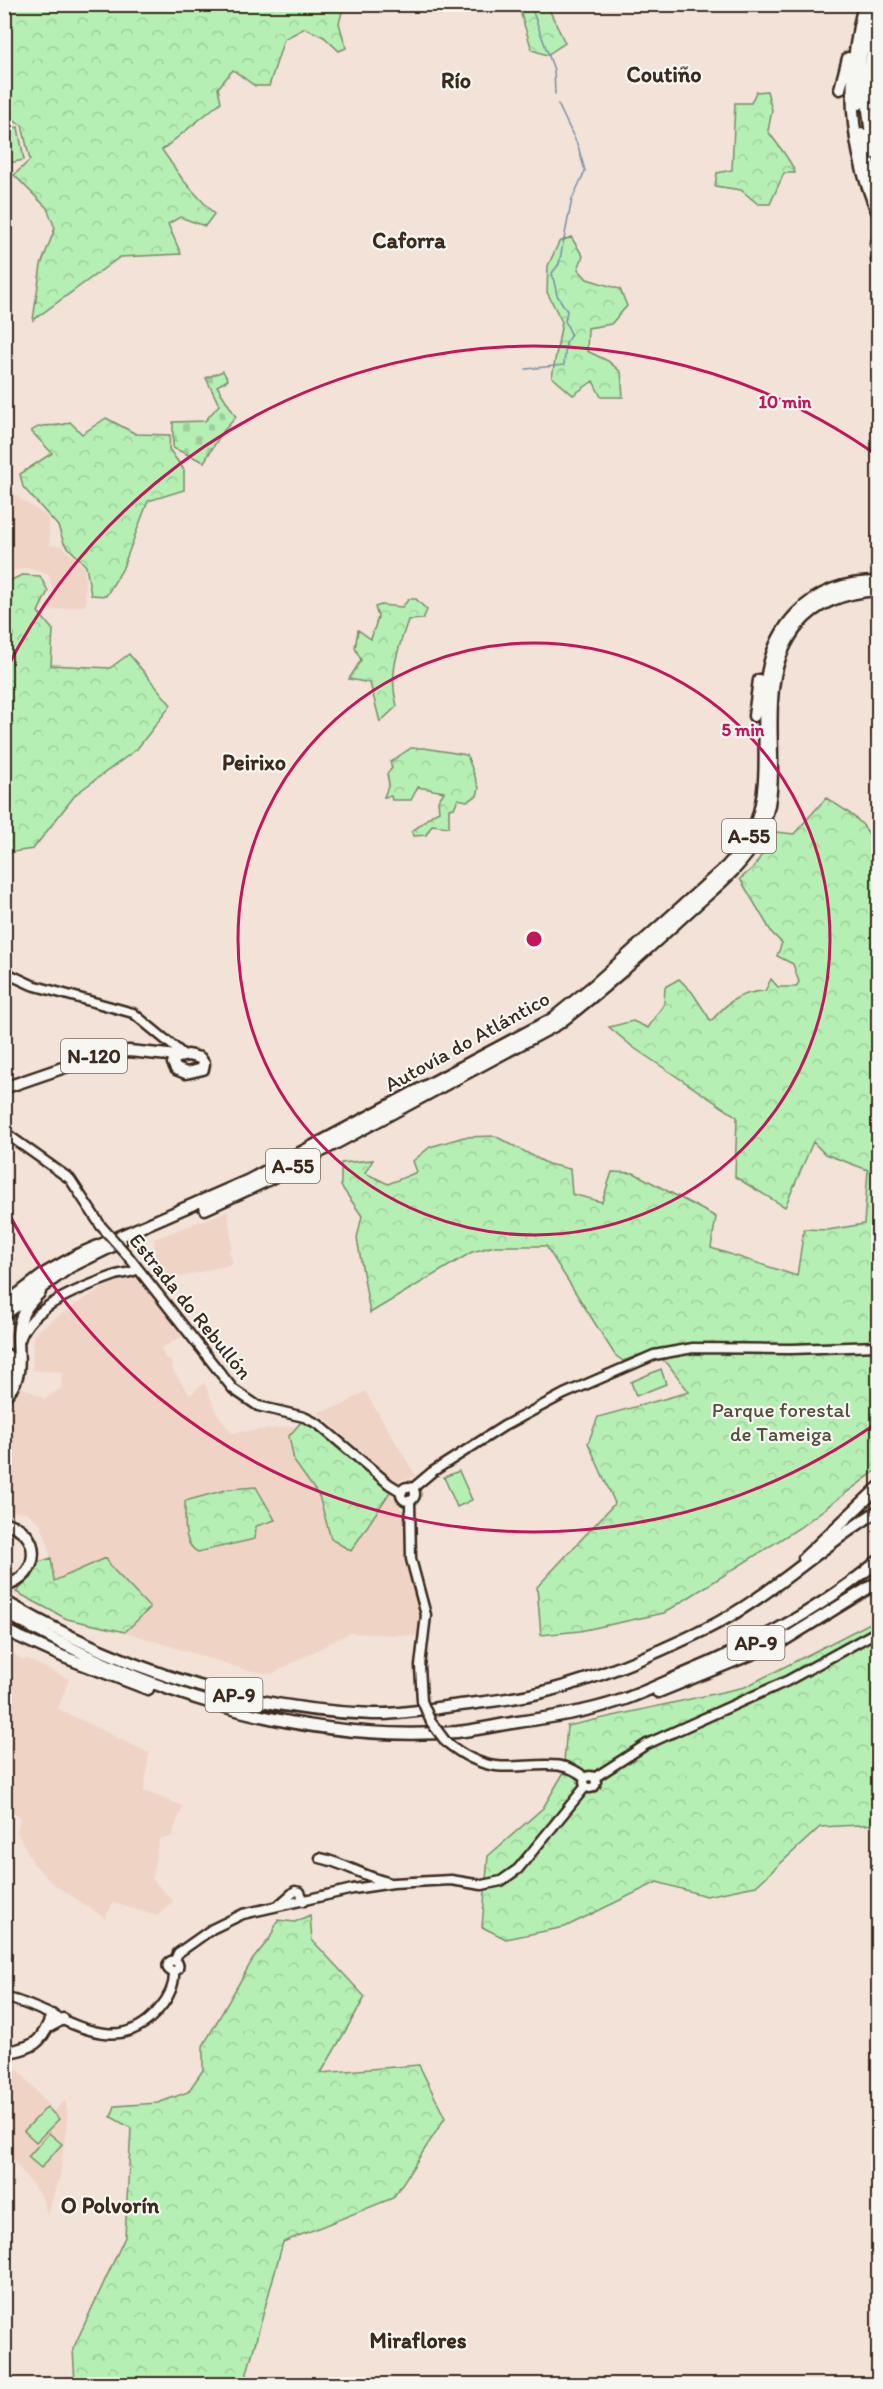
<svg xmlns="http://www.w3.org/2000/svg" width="883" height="2389" font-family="Itim,sans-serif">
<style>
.built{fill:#efd4c6}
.grass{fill:#b5efb3;stroke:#788c68;stroke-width:1.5}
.forest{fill:url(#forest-crowns);stroke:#788c68;stroke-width:1.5}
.cemetery{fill:url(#cemetery-stones);stroke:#788c68;stroke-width:1.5}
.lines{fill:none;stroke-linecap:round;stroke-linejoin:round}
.stream{stroke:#788ea3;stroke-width:1.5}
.secondary-casing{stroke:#3b2a1e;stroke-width:13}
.highway-casing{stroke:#3b2a1e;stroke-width:15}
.secondary{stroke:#f6f6f2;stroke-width:8}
.highway{stroke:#f6f6f2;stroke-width:10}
.secondary-bridge-casing{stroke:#3b2a1e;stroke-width:13;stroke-linecap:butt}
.secondary-bridge{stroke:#f6f6f2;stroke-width:8}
.ring{fill:none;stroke:#c2185b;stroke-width:3}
.labels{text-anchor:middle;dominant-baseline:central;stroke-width:4.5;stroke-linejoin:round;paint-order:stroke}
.shield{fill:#f6f6f2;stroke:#73675e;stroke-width:1.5}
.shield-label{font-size:20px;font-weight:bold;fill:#3b2a1e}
.street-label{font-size:21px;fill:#3b2a1e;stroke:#f6f6f2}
.park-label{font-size:21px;fill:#53513c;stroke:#f6f6f2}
.neighbourhood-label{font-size:22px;font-weight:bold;fill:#3b2a1e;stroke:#f6f6f2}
.centre{fill:#c2185b;stroke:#f6f6f2;stroke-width:3}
.ring-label{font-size:18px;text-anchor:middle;font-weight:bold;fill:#c2185b;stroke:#f6f6f2;stroke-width:4.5;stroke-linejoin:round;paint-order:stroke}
</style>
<defs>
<pattern id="forest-crowns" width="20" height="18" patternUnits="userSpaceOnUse" patternTransform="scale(1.5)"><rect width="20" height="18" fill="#b5efb3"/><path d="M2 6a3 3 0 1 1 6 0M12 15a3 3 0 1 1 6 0" fill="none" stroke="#9dcd9a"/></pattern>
<pattern id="cemetery-stones" width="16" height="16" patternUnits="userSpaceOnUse" patternTransform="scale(1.5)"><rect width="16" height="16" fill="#b5efb3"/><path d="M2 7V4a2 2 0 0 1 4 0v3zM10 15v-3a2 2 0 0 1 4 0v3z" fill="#9dcd9a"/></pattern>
</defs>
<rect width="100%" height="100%" fill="#f2e2d8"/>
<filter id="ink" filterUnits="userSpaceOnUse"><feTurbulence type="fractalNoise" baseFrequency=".0167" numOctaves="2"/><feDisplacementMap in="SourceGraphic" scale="12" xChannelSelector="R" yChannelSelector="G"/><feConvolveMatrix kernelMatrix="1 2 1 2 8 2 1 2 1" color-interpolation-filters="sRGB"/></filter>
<g filter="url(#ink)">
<path class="built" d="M5 476 15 495 48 517 50 545 62 546 84 567 86 605 43 612 54 593 49 575 28 568 10 571 5 576Z
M228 1211 232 1248 229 1250 233 1264 176 1278 157 1277 154 1239Z
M133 1270 183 1336 161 1348 166 1359H170L173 1370 190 1395 204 1383 217 1413 231 1433 296 1426 289 1436 294 1460 319 1496 331 1539 351 1551 390 1492 399 1503 406 1523 405 1551 410 1577 421 1610 419 1636 349 1633 272 1674 246 1670 125 1632 133 1622 106 1558 54 1581 48 1543 40 1523 26 1512 5 1511 4 1405 10 1404 22 1387 45 1399 61 1388 62 1372 32 1370 34 1335 38 1330 71 1307Z
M365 1391 416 1476 396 1482 317 1412 343 1405Z
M4 1648 23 1660 27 1659 69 1679 58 1709 149 1753 144 1791 183 1806 171 1837 159 1839 152 1879 173 1901 158 1916 113 1903 105 1918 52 1883 33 1863 17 1832 20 1817 5 1809Z
M13 2064 54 2111 65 2100 68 2114 60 2176 47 2215 42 2198 5 2149V2066Z"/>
<path class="grass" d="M18 127 24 160 9 163 5 130Z
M661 1369 666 1384 636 1396 631 1382Z
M459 1471 472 1500 457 1507 444 1477Z
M47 2107 59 2119 36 2142 24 2131Z
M49 2133 62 2144 41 2168 28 2157Z"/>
<path class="forest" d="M4 5H344L339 23 346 48 339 51 324 37 305 28 284 39 269 86H255L233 70 218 88 221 102 162 150 183 180 214 214 205 226 180 217 168 224 181 254 120 257 33 320 41 265 55 228 47 208 14 175 30 160 22 125 5 117Z
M515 5H547L565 43 547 55 532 50 520 11Z
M767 91 772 110 768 131C776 143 792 161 795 173H784L770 204H758L741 190 715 186 717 173 732 170 735 103H751L756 92Z
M571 237 583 256 578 269 587 279 620 289 627 306 611 324 588 328 587 351 608 361 621 372 623 397H601L593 381 573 395 552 377 562 322 547 292 548 266 559 242Z
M106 418 136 434 170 435 169 449 184 470V490L148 501 122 570 106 596 91 595 86 566 64 543 58 526 23 487 20 474 52 453 31 431C46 420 56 430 70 422L82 434Z
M22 575 40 576 48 591 38 612 53 630 51 665 110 668 129 654 171 705 137 749 76 794 33 849 6 853 4 640 14 635 5 610V583Z
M409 599H416L427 610 423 619 408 620C398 650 388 674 397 706L380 722 370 683 349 679 361 660 355 648 358 630 371 639 378 617 375 607 381 605 402 607Z
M411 748H424L467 755 479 788 477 796 467 801 458 799 454 808 449 809V827L432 825 426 835 414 836 412 831C423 825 427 816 439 811L438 801 444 792 418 787 411 800H392L391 796 384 797 389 784 387 774 392 768 390 762Z
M826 798C856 817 872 825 878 862V1469L799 1528 664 1613 580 1631 541 1635 537 1587 615 1503 588 1443 598 1417 689 1392 668 1364 650 1351 623 1361 615 1355 546 1246H495L472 1252 370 1313 357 1238 362 1216 341 1186V1163L373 1160 365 1173 388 1184 417 1172 413 1161 430 1147 464 1137 495 1136 548 1164 570 1169 572 1194 602 1202 612 1172 634 1173 716 1217 711 1248 797 1276 804 1229 828 1230 864 1224 868 1170 825 1154 813 1142 785 1207 735 1177 737 1117 634 1048 609 1027 633 1021 648 1028 664 1004 665 987 679 979 692 992 711 1021C728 1002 739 992 765 991L771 979 778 987H796L799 982 793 964 777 956 782 943 772 933 740 879 754 867 776 832 794 834Z
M302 1421 318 1430 390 1492 351 1551 331 1539 319 1496 294 1461 289 1436Z
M256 1487 275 1520 256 1526 255 1539 198 1552C181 1544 186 1517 185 1501L229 1489Z
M51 1558 54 1581 106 1558 112 1568 150 1608 125 1632 67 1619 16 1592 32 1577 36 1563Z
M878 1619V1824L820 1827 756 1886 706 1896 657 1882 565 1927 506 1939 482 1927 488 1856 543 1808 563 1774 567 1726 745 1687Z
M310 1915 312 1940 365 1997 321 2073 419 2065 445 2118 393 2198 283 2242 244 2384H75L73 2349 125 2237 131 2128 111 2117 115 2106 158 2103 188 2092 203 2070V2046L253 1959 270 1938 278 1920 295 1922Z"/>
<path class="cemetery" d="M223 371 228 380 217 386 236 417 221 434 204 462 173 448V422L205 421 219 405 206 378Z"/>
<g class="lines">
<path class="stream" d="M530 4 554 70 555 94
M526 369 564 365 566 343 571 334 565 321 567 311 557 295 552 273 559 264 572 199 585 171 578 146 558 104"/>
<defs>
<path id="secondary" d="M4 972 32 985 133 1013 184 1055
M4 1132 70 1179 101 1226
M128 1256 233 1389 258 1406 304 1417 318 1424 389 1484 402 1492
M20 1340C31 1305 83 1287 116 1275 123 1273 132 1273 138 1269
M401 1494a7 7 0 1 1 14 0a7 7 0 1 1-14 0Z
M413 1488 432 1472 504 1426 564 1394 654 1355 693 1348 792 1349 878 1346
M410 1501 411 1559 426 1615 420 1666 422 1701
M446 1742C461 1754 477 1764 496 1766 525 1770 562 1755 585 1778
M584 1782a6 6 0 1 1 12 0a6 6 0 1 1-12 0Z
M594 1778 647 1744 787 1681 878 1631
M320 1858C344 1863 363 1876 387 1882
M279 1905 295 1891 300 1892 304 1901
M175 1960 178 1953 212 1929 243 1914 353 1889 393 1883 451 1880 482 1885 501 1881 518 1869 586 1786
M167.5 1966a5.5 5.5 0 1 1 11 0a5.5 5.5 0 1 1-11 0Z
M7 1998C57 2009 114 2065 159 2009 168 1999 175 1985 174 1971"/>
<path id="highway" d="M864 4C846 75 848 146 878 213
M873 23 868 110 873 153
M840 89 848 58
M859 104 861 53 872 4
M862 134 874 183
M876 244 878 247
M877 260 878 257
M754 716 759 680
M188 1055 200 1058 204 1064 203 1069 186 1073 176 1069 173 1063 175 1058Z
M4 1088 106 1053 129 1051 178 1056
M205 1209 264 1182 558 1024C604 989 646 950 689 911 713 889 741 868 757 839 793 774 746 691 798 625 818 600 848 592 878 590
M4 1305 47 1272 77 1255 249 1180 552 1019 593 986 727 866C738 854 749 841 755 825 781 756 740 673 796 614 819 590 846 582 878 582
M4 1315 70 1267 121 1242
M4 1353 13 1360 17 1372
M4 1397C32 1371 9 1343 23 1314 27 1305 34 1299 40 1292
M4 1523C43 1530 42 1577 4 1586
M804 1558 878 1488
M4 1601C118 1667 241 1710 373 1714 399 1715 427 1709 453 1706 484 1702 517 1699 547 1691 602 1677 655 1654 706 1629 769 1598 819 1547 878 1511
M4 1612C141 1691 298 1744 457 1732 477 1730 498 1725 518 1722 552 1717 586 1712 619 1701 641 1694 663 1683 684 1674 754 1645 820 1610 878 1561
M4 1630 64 1657 148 1689
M658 1692 781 1642 878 1582
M48 2027 63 2019
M4 2053C34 2047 42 2044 52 2015"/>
</defs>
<use href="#secondary" class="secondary-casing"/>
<use href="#highway" class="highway-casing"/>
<use href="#secondary" class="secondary"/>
<use href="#highway" class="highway"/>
<defs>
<path id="secondary-bridge" d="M101 1226 128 1256
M422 1701 431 1722 446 1742"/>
</defs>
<use href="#secondary-bridge" class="secondary-bridge-casing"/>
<use href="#secondary-bridge" class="secondary-bridge"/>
</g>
</g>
<g class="ring">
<circle cx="534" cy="939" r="296"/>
<path d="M878 1422A593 593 0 0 1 6 1208M6 670A593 593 0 0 1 878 456"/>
</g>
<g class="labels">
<g class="shield">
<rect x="722" y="819" width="54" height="34" rx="4.5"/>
<rect x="61" y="1039" width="66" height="34" rx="4.5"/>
<rect x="266" y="1149" width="54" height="34" rx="4.5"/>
<rect x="727.5" y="1626" width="57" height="34" rx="4.5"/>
<rect x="205.5" y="1678" width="57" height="34" rx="4.5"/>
</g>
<g class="shield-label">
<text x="749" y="836">A-55</text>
<text x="94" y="1056">N-120</text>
<text x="293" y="1166">A-55</text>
<text x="756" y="1643">AP-9</text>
<text x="234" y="1695">AP-9</text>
</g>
<g class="street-label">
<text transform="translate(467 1041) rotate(-29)">Autovía do Atlántico</text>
<text transform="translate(191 1306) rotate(51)">Estrada do Rebullón</text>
</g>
<g class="park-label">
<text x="781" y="1409">Parque forestal<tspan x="781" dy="24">de Tameiga</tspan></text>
</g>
<g class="neighbourhood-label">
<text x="664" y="74">Coutiño</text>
<text x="456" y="80">Río</text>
<text x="409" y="240">Caforra</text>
<text x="254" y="762">Peirixo</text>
<text x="110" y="2205">O Polvorín</text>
<text x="418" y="2340">Miraflores</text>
</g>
</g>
<circle cx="534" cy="939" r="9" class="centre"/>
<g class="ring-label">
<text x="785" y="408">10 min</text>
<text x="743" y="736">5 min</text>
</g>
<rect width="883" height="2389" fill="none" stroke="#f6f6f2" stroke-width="24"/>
<rect x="12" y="12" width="859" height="2365" fill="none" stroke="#3b2a1e" stroke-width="2" filter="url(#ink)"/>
</svg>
